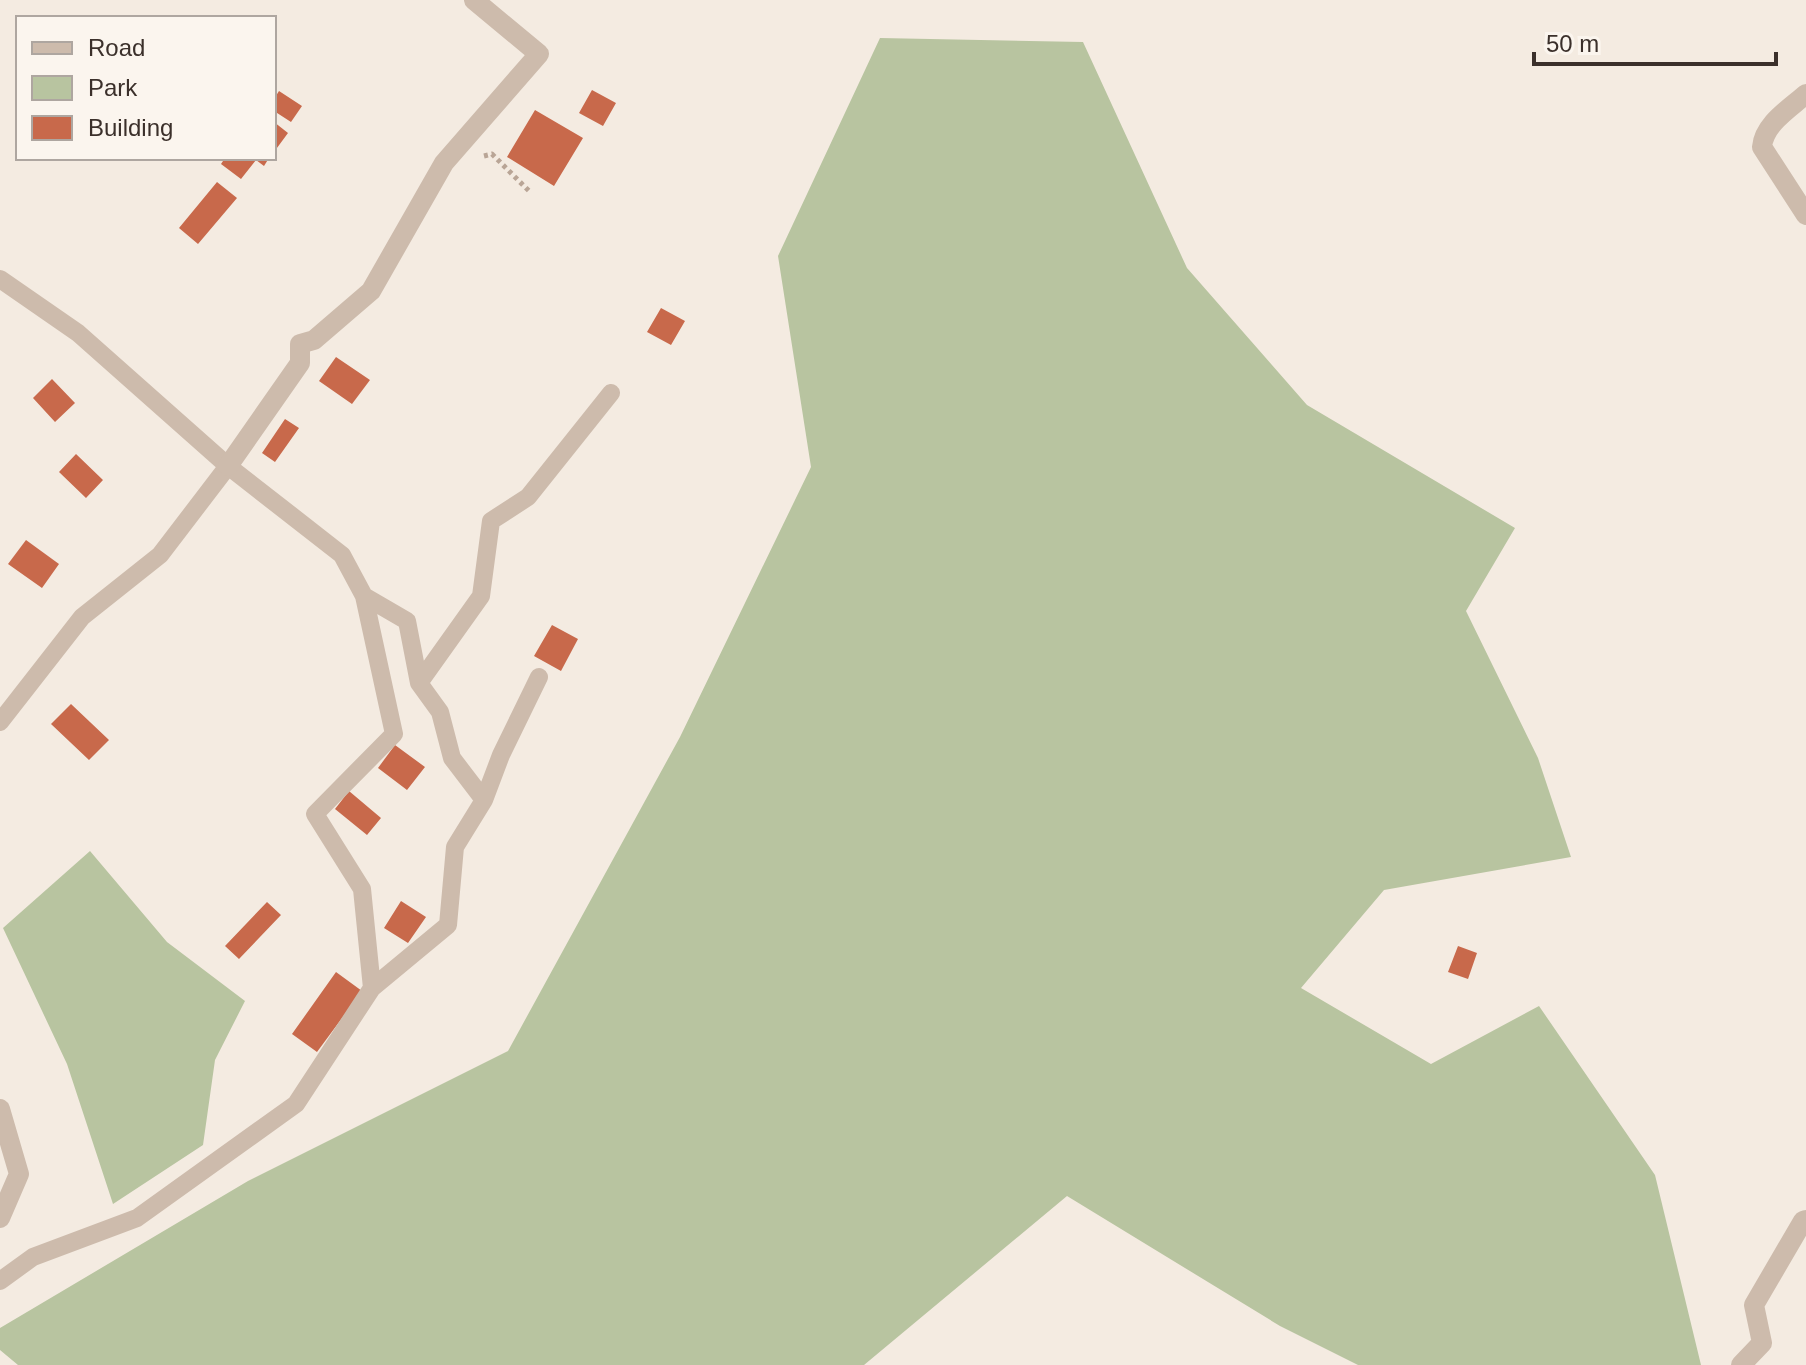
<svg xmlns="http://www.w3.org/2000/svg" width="1806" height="1365" font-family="Helvetica,sans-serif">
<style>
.green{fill:#b8c4a0}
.building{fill:#c8694b}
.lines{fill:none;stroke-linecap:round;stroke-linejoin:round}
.path{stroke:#b9a596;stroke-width:5;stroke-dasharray:4 4;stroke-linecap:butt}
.lane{stroke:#cdbbac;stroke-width:18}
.street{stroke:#cdbbac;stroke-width:20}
</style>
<rect width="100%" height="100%" fill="#f4ebe1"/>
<path class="green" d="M880 38 1083 42 1187 268 1307 405 1515 528 1466 611 1538 758 1571 857 1384 890 1301 988 1431 1064 1539 1006 1655 1175 1701 1365H1358L1280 1326 1067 1196 864 1365H18L0 1350V1328L248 1181 508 1051 680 737 811 467 778 256Z
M90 851 167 942 245 1001 215 1060 203 1145 113 1204 67 1064 3 928Z"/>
<path class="building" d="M592 90 616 103 603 126 579 113Z
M279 91 302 106 291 122 274 111V99Z
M535 110 583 138 554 186 507 157Z
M274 122 288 133 274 152Z
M225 158H269L264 166 256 160 241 179 221 164Z
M217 182 237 198 198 244 179 228Z
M661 308 685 321 671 345 647 332Z
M336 357 370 380 352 404 319 381Z
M52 379 75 403 55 422 33 398Z
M285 419 299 428 275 462 262 453Z
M76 454 103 480 86 498 59 472Z
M26 540 59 564 42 588 8 564Z
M552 625 578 639 561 671 534 656Z
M71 704 109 740 89 760 51 724Z
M395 745 425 767 407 790 378 768Z
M349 791 381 818 367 835 335 809Z
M401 901 426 917 408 943 384 928Z
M267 902 281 915 239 959 225 946Z
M1458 946 1477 953 1468 979 1448 972Z
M336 972 362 991 317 1052 292 1034Z"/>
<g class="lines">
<path class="path" d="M484 156 492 154 531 193"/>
<path class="lane" d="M0 279 78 333 228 466 342 555 364 596 407 621 419 683 481 596 491 521 528 497 611 393
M364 596 394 734 315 814 362 889 372 988
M0 722 82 617 160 555 228 466
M484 800 501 755 539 677
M0 1281 33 1257 137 1218 296 1104 372 988 448 925 455 847 484 800 452 758 440 712 419 683"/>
<path class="street" d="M1806 94C1789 109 1764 124 1762 147L1806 215
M228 466 300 363V344L314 340 371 291 444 163 539 54 474 0
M0 1109 19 1174 0 1218
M1741 1365 1762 1343 1754 1305 1803 1221 1806 1220"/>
</g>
<rect x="16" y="16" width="260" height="144" fill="#fbf5ee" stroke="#aea6a0" stroke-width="2"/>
<rect x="32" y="42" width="40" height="12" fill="#cdbbac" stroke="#aea6a0" stroke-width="2"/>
<text x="88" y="56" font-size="24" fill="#3b302b">Road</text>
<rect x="32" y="76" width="40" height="24" fill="#b8c4a0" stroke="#aea6a0" stroke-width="2"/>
<text x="88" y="96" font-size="24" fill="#3b302b">Park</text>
<rect x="32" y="116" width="40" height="24" fill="#c8694b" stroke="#aea6a0" stroke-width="2"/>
<text x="88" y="136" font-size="24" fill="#3b302b">Building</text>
<path d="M1534 52v12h242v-12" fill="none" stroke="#3b302b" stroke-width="4"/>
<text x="1546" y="52" font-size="24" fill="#3b302b" stroke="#fbf5ee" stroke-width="6" paint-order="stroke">50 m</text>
</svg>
